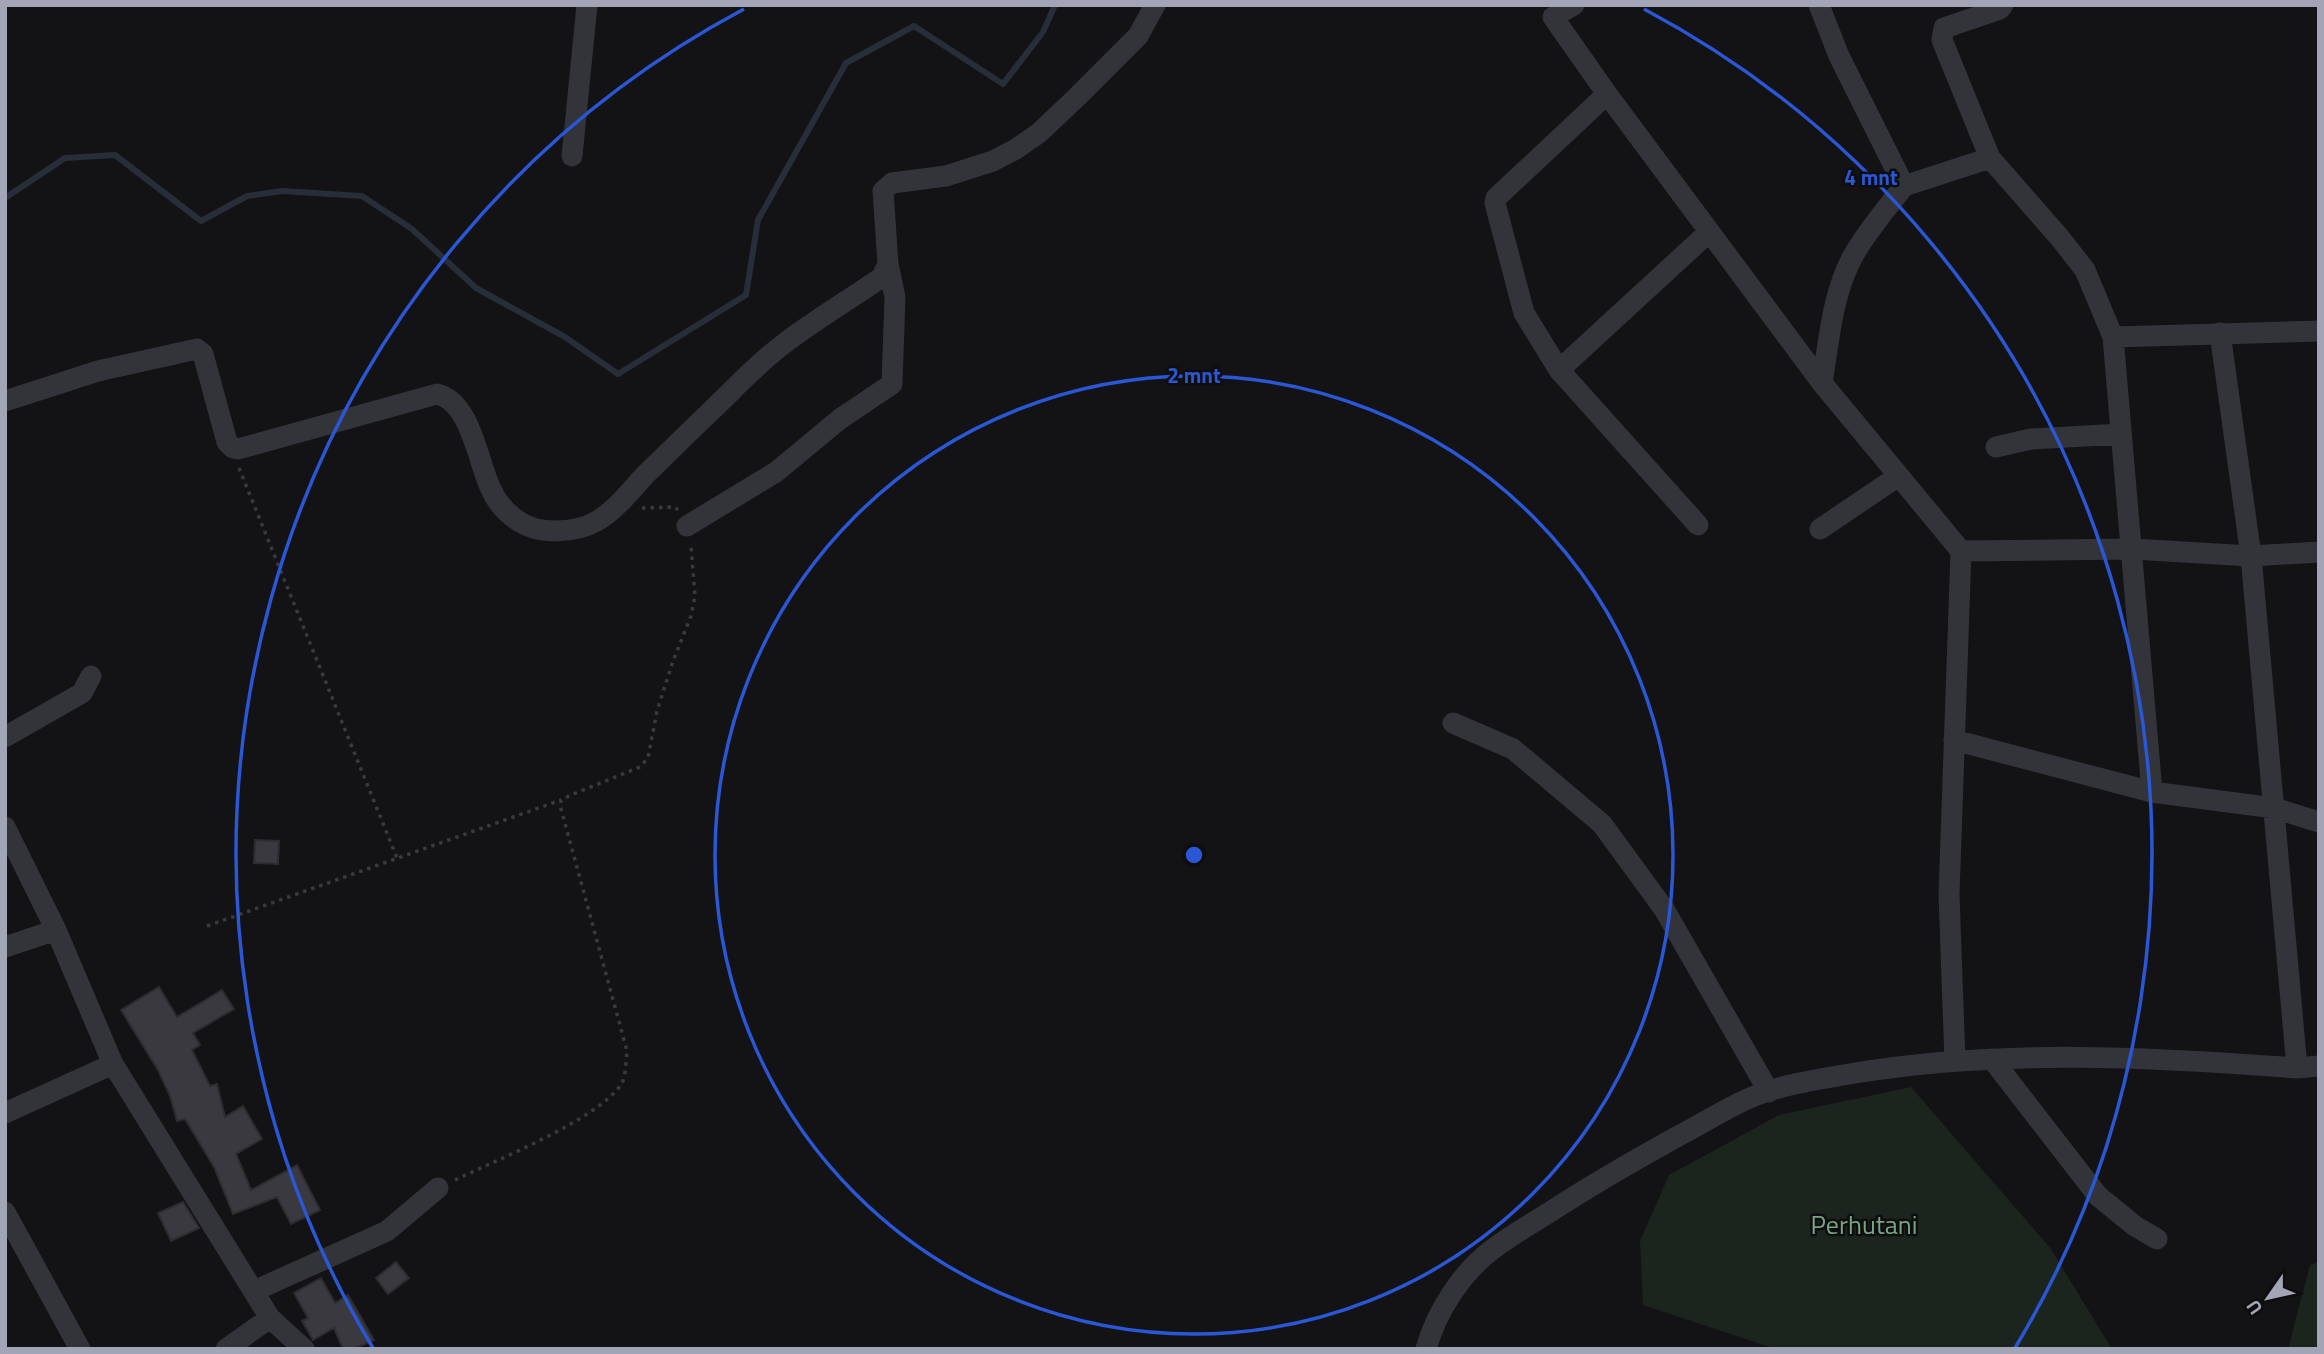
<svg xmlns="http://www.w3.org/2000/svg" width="2324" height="1354" font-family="'Titillium Web',sans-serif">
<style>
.green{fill:#1c241e}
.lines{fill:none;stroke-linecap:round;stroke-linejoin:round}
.stream{stroke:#272e39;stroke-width:6}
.building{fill:#3a393f;stroke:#2d2c31;stroke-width:2}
.path{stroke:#393a41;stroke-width:3.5;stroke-dasharray:3.5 5;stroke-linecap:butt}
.minor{stroke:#33333a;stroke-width:21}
.ring{fill:none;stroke:#2a57d5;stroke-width:3.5}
.labels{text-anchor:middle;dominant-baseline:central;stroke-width:5;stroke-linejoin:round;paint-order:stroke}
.park-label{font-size:26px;fill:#77a481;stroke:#0e0d0f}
.centre{fill:#2a57d5;stroke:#0e0d0f;stroke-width:3.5}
.ring-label{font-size:21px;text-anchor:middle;font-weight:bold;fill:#2a57d5;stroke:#0e0d0f;stroke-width:5;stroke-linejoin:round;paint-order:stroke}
</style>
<rect width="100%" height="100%" fill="#131214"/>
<path class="green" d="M1911 1087 2051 1249 2112 1349H1776L1643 1305 1640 1241 1669 1175 1779 1115Z
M2319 1262V1349H2288L2310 1265Z"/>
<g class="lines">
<path class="stream" d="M5 198 65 158 115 155 201 221 247 196 282 191 362 196 412 229 476 288 565 337 618 374 746 295 758 220 846 63 914 26 1003 84 1043 32 1055 5"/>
</g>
<path class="building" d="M255 840 279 841 278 864 254 863Z
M159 987 177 1017 222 990 234 1009 193 1033 200 1045 192 1050 210 1086 217 1084 225 1117 243 1106 262 1139 236 1154 251 1190 297 1165 320 1210 291 1224 277 1197 233 1214 214 1167 185 1119 177 1121 170 1096 158 1070 121 1010Z
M183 1202 199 1228 171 1241 158 1213Z
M396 1262 409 1278 388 1294 376 1278Z
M321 1278 335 1303 348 1295 374 1340 353 1349H343L334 1328 313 1340 302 1321 308 1318 294 1293Z"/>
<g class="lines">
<path class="path" d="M239 468 397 858
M642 508 675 507 678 510
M207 926 561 800
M455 1180C496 1160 600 1119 622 1083 626 1075 626 1060 627 1051L560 805 561 800 571 795 640 767 648 758 657 711 673 661 691 616 695 596 691 546"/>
<path class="minor" d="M1574 5 1553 17 1607 94 1822 383
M1819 5 1839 56 1904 186C1887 208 1867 231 1853 256 1832 294 1829 342 1822 383L1961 551 1949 895 1955 1061
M2003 5 2000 9 1944 28 1942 40 1990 158 2060 238 2085 270 2113 337 2152 792
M1607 94 1496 198 1495 203 1524 313 1559 370 1709 232
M572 156 587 5
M1904 186 1990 158
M2220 333 2251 556 2297 1068
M2113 337 2319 331
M1559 370 1698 525
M5 401 98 371 197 349 203 354 227 442 233 448 238 449 437 394C470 401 478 461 490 487 496 502 507 514 520 522 540 535 576 533 597 521 616 510 631 490 646 474 668 453 689 432 711 411 734 389 756 365 781 346 813 321 849 300 882 277L888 264 883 191 892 183 946 176 993 161 1016 149 1039 133 1077 97 1138 36 1155 5
M1996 447 2031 439 2121 434
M687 526 776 472 840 419 892 384 895 297 888 264
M1820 529 1897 477
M1961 551 2132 549 2251 556 2319 552
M1453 723 1513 749 1602 824 1664 909 1769 1092
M5 737 82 693 91 676
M1954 740 2152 792 2274 808 2319 822
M5 827 56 930 113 1064 270 1318 304 1349
M5 947 56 930
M1992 1059 2098 1196 2135 1226 2157 1239
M5 1113 113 1064
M5 1212 80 1349
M254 1291 387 1231 438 1188
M226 1349 270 1318
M1426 1349C1436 1312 1462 1272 1493 1249 1515 1232 1540 1219 1564 1203 1602 1179 1642 1156 1682 1134 1707 1121 1731 1105 1757 1095 1789 1083 1822 1079 1855 1073 2000 1049 2151 1057 2297 1068L2319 1066"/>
</g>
<g class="ring">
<circle cx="1194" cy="855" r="479"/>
<path d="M373 1348A958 958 0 0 1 744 9M1644 9A958 958 0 0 1 2015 1348"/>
</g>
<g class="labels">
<g class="park-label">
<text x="1864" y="1224">Perhutani</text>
</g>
</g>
<circle cx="1194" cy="855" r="10" class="centre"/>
<g class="ring-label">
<text x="1871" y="185">4 mnt</text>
<text x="1194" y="383">2 mnt</text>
</g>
<rect width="2324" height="1354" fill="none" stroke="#a2a5b6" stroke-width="14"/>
<g transform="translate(2268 1298) rotate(236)" stroke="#0e0d0f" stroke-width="5" paint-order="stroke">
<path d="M0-5L12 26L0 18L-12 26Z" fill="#a2a5b6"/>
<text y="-10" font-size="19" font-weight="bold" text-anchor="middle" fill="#a2a5b6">U</text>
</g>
</svg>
